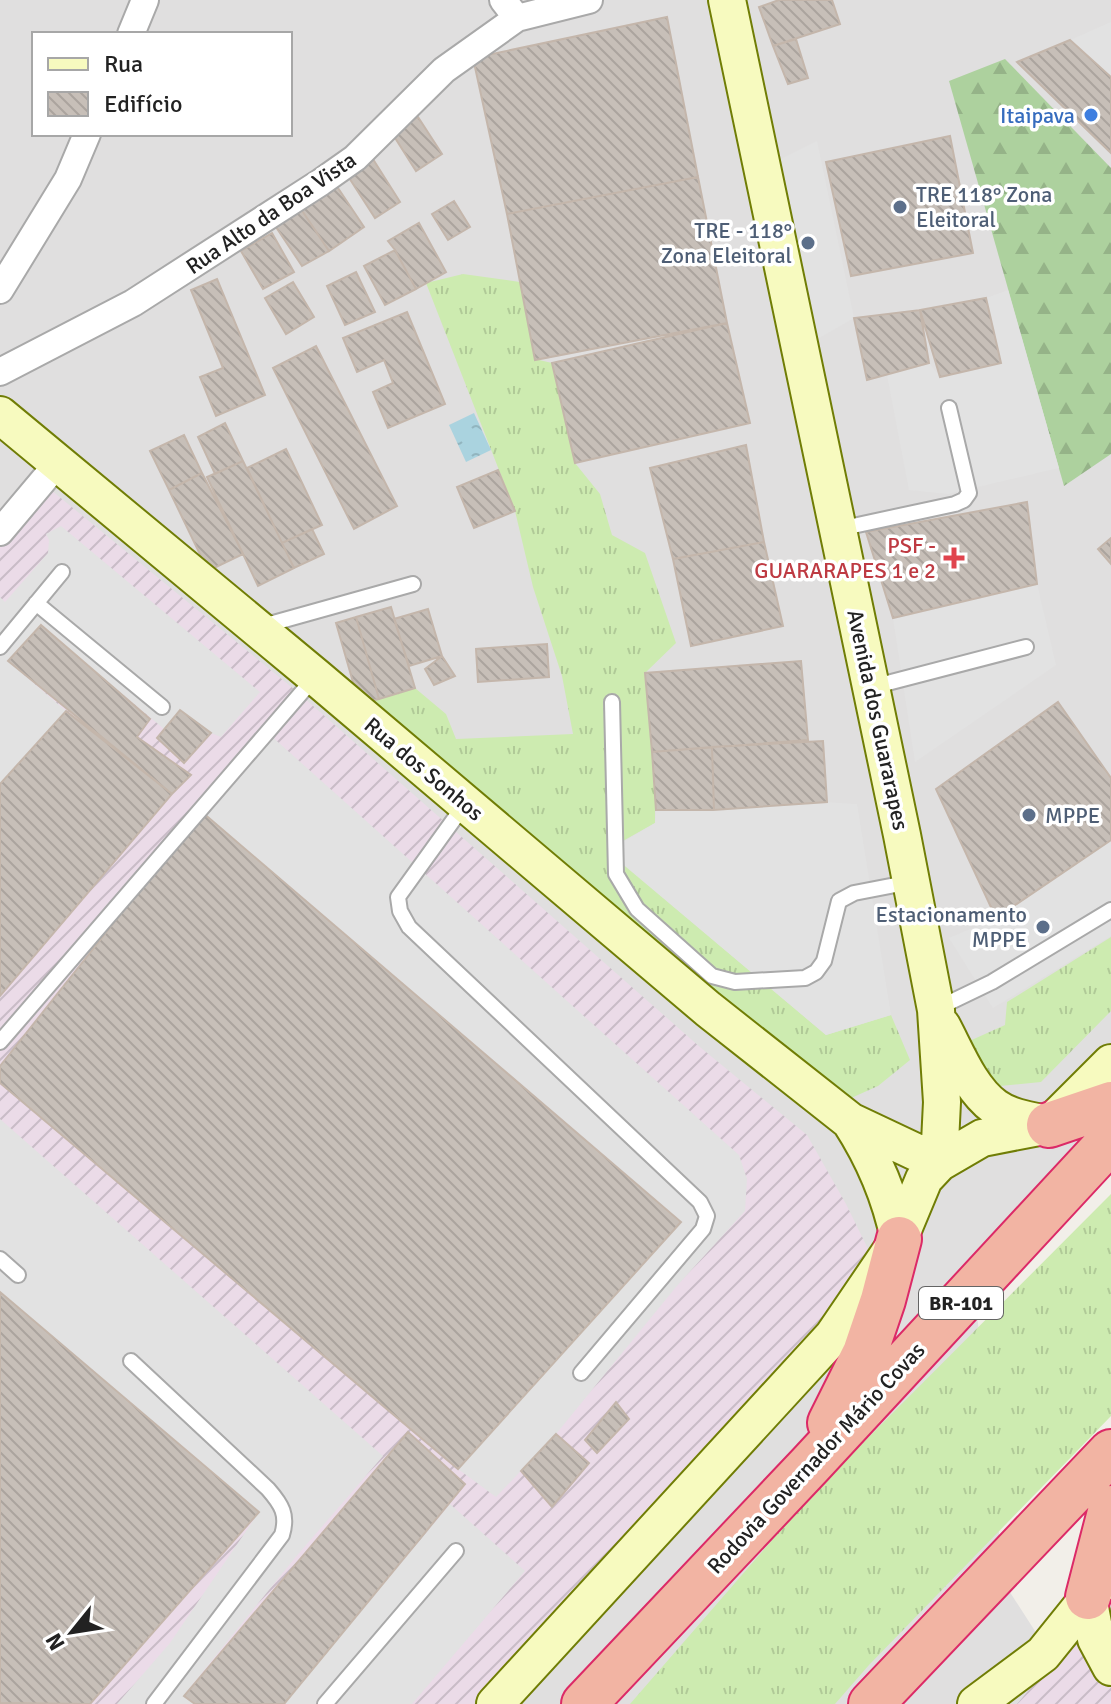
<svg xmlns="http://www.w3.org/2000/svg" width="1111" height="1704" font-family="Signika,sans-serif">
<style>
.residential{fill:#e0dfdf;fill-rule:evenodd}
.industrial{fill:url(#industrial-furrows)}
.grass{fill:url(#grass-tufts)}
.forest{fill:url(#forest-firs)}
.parking{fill:#e2e2e2}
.water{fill:url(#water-ripples)}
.building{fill:url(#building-back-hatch);stroke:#c4b6ab;stroke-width:2}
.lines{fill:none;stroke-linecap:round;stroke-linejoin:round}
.service-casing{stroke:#a9a9a9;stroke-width:18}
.minor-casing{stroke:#a9a9a9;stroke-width:30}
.secondary-casing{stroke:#707d05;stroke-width:40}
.trunk-casing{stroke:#dc2a67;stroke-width:48}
.service{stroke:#fff;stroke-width:14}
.minor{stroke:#fff;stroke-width:26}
.secondary{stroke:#f7fabf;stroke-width:36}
.trunk{stroke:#f2b4a3;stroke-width:44}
.shop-dot{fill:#3f7fe0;stroke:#fff;stroke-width:3}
.service-dot{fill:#5c6f8a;stroke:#fff;stroke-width:3}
.health-dot{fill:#e0444e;stroke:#fff;stroke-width:3}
.labels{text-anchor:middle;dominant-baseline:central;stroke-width:7;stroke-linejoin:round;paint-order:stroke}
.shield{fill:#fff;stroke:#646464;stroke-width:2}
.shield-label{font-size:20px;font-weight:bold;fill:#222}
.shop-label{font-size:22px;fill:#366cbe;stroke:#fff;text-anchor:end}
.service-label{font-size:22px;fill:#4e5e75;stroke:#fff;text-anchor:start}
.street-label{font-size:22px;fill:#222;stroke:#fff}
.health-label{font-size:22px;fill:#be3a42;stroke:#fff;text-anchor:end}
</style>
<defs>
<pattern id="industrial-furrows" width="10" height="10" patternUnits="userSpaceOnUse" patternTransform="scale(2)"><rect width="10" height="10" fill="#ebdbe8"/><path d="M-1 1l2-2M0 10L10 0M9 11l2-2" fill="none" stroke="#c9bcc7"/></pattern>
<pattern id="grass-tufts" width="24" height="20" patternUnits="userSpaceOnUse" patternTransform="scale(2)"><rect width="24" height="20" fill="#cdebb0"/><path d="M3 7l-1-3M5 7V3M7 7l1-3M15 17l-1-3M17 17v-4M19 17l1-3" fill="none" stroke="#b0c997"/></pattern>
<pattern id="forest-firs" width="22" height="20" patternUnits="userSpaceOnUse" patternTransform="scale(2)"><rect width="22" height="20" fill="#add19e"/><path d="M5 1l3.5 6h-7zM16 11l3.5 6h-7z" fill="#95b388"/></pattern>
<pattern id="water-ripples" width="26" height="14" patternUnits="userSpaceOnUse" patternTransform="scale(2)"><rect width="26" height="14" fill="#aad3df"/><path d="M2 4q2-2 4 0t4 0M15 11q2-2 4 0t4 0" fill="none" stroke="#92b5bf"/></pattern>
<pattern id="building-back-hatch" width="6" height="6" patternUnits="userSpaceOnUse" patternTransform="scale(2)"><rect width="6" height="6" fill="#c7bfb8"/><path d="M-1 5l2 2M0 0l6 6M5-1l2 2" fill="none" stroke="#aba49e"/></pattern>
</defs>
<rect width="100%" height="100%" fill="#f2efe9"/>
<path class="residential" d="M0 0H1111V1103L974 1284 1004 1583 1082 1704H0ZM34 34H290V134H34Z"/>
<path class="industrial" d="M40 481 295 690 701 1048 807 1135 846 1204 869 1251 863 1269 850 1290 481 1704H0V530Z
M1111 1593V1704H1017Z"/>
<path class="grass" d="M463 274 520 282 535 359 552 363 575 463 600 494 612 535 645 553 676 643 645 673 655 783V823L607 850 826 1035 891 1015 910 1060 878 1086 840 1103 359 703 415 688 446 714 456 739 573 734 562 676 533 587 515 511 426 283Z
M1111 937V1011L1041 1082 1000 1086 965 1043 1005 1025 1007 1002Z
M1111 1194V1416L869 1665 835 1704H630L812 1494Z"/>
<path class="forest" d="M1005 59 1111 168V454L1064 486 949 81Z"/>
<path class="parking" d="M1111 22V77L1070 40Z
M817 141 854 318 798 350 763 168Z
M1008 290 1059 468 948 494 909 490 887 375 929 363 940 377 1001 363 986 298Z
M61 526 260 692 221 737 211 733 180 710 164 729 41 626 8 661 66 711 0 784V597L5 602 48 553 49 540 46 534Z
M1037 584 1056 665 915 762 893 618Z
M269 734 739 1155 747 1179 745 1211 676 1287 556 1434 496 1497 458 1469 202 812Z
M827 802 857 804 891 1015 826 1035 607 851 655 823 656 810H714Z
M1111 840V936L993 1008 949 938 996 918Z
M0 1119 383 1456 294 1559 184 1695 195 1704H117L170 1643 259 1512 0 1292Z
M450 1504 525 1571 412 1704H284Z"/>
<path class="water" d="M474 413 491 450 466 462 449 425Z"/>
<path class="building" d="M779 0H832L840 24 773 46 759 7Z
M667 17 698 177 507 214 473 58Z
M796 39 808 78 788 84 773 46Z
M1070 40 1111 77V153L1017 62Z
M418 117 442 154 416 171 392 133Z
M950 136 973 253 851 276 826 162Z
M371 156 400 202 375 218 346 173Z
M698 177 727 323 535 360 507 214Z
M336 185 364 227 329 251 301 209Z
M454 201 470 227 448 240 432 214Z
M301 209 329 251 302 266 276 227Z
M419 223 446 272 416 289 395 250 388 241Z
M272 233 294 272 263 289 241 251Z
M395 250 416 289 385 305 364 266Z
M356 272 375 312 345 325 327 286Z
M217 279 265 395 216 416 200 377 223 368 191 290Z
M293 282 314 317 286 334 265 298Z
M986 298 1001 363 940 377 920 310Z
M920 310 929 363 867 380 854 318Z
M407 312 445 404 388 428 373 392 393 383 384 360 357 372 343 338Z
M727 323 750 423 575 463 552 363Z
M316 346 397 506 354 529 273 368Z
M225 423 243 461 215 474 198 437Z
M184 435 202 473 169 490 150 451Z
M746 445 764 542 673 559 650 468Z
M286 449 322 525 282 543 247 468Z
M243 461 294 568 258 586 207 477Z
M498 470 515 511 474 528 457 487Z
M202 473 243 554 208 571 169 490Z
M1027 502 1037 584 893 618 866 532Z
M312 529 324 554 294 568 282 543Z
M1111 538V564L1098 549Z
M764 542 783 626 691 646 673 559Z
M391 607 415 688 379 699 356 617Z
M428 609 442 656 409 666 394 619Z
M356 617 379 699 359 703 336 623Z
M41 625 150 719 137 737 191 775 172 794 8 661Z
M547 644 549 677 478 682 476 649Z
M442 656 455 676 434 685 425 669Z
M801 661 808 740 652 752 645 673Z
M1058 702 1111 778V840L996 918 936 789Z
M180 710 211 733 184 763 157 738Z
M66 711 172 794 0 996V784Z
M823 741 827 802 714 810 712 747Z
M712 747 714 810H656L652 752Z
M202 812 681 1222 458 1469 0 1083V1066Z
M0 1292 259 1512 90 1704 0 1703Z
M616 1402 629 1419 597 1453 585 1440Z
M408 1432 465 1484 284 1704H195L184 1696Z
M556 1434 589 1463 552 1507 521 1471Z"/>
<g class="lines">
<defs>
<path id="service" d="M839 529 955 504 964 500 969 493 949 408
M36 603 162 707
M259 627 413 584
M0 647 62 572
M872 687 1026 647
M612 702 616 874 637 909 712 976 735 982 805 978 816 972 824 961 839 901 854 893 911 882
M465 804 398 897 400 911 409 927 700 1202 707 1216 703 1229 581 1373
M936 1009 992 982 1111 910
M0 1042 315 677
M0 1259 18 1275
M131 1361 268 1489C282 1505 288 1515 282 1535L154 1704
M325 1704 456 1551"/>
<path id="minor" d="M503 0 517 18 589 0
M131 34 145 0
M0 290 68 179 87 134
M0 372 133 303 321 182 355 158 444 70 517 18
M0 532 58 463"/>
<path id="secondary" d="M727 0 902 835 936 1010 942 1102 939 1163
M0 415 316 677 708 1009 850 1121 939 1163
M942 1026C956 1052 970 1089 995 1107 1009 1117 1027 1120 1043 1123
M850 1121C874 1158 890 1195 899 1239
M1088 1597 1096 1639 1111 1667
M495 1704 833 1336 899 1239 924 1179 939 1163 982 1138 1049 1125 1111 1063
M976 1704 1043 1654 1105 1577"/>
<path id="trunk" d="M1049 1125 1111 1104
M830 1423 865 1353 883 1300 899 1239
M1088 1597 1111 1508
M584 1704 810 1465 1111 1140
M871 1704 1111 1452"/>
</defs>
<use href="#service" class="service-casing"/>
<use href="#minor" class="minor-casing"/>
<use href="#secondary" class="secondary-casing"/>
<use href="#trunk" class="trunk-casing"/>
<use href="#service" class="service"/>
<use href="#minor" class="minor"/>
<use href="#secondary" class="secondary"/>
<use href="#trunk" class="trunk"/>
</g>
<circle class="shop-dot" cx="1091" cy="115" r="8"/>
<g class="service-dot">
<circle cx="900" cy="207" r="8"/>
<circle cx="808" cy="243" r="8"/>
<circle cx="1029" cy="815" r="8"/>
<circle cx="1043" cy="927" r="8"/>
</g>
<path class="health-dot" d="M950 546h8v8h8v8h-8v8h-8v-8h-8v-8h8z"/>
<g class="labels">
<rect class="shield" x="919" y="1287" width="84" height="32" rx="6"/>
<g class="shield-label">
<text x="961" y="1303">BR-101</text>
</g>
<g class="shop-label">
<text x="1075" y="115">Itaipava</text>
</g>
<g class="service-label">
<text x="916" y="194">TRE 118° Zona<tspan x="916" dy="25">Eleitoral</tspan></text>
<text x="792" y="230" text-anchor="end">TRE - 118°<tspan x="792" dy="25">Zona Eleitoral</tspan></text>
<text x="1045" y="815">MPPE</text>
<text x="1027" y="914" text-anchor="end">Estacionamento<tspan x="1027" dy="25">MPPE</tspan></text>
</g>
<g class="street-label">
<text transform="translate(271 213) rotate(-34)">Rua Alto da Boa Vista</text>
<text transform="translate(878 720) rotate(78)">Avenida dos Guararapes</text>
<text transform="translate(424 769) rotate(40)">Rua dos Sonhos</text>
<text transform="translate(816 1458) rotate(-47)">Rodovia Governador Mário Covas</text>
</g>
<g class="health-label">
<text x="936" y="545">PSF -<tspan x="936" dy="25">GUARARAPES 1 e 2</tspan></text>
</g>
</g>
<rect x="32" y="32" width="260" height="104" fill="#ffffff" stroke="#a7a7a7" stroke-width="2"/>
<rect x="48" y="58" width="40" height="12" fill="#f7fabf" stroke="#a7a7a7" stroke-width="2"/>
<text x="104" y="72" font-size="24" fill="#222222">Rua</text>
<rect x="48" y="92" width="40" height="24" fill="url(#building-back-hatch)" stroke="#a7a7a7" stroke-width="2"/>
<text x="104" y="112" font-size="24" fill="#222222">Edifício</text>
<g transform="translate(72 1632) rotate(240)" stroke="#ffffff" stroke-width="6" paint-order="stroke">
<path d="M0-6L14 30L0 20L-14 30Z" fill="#222222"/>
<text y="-12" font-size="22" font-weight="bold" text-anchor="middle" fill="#222222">N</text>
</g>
</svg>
